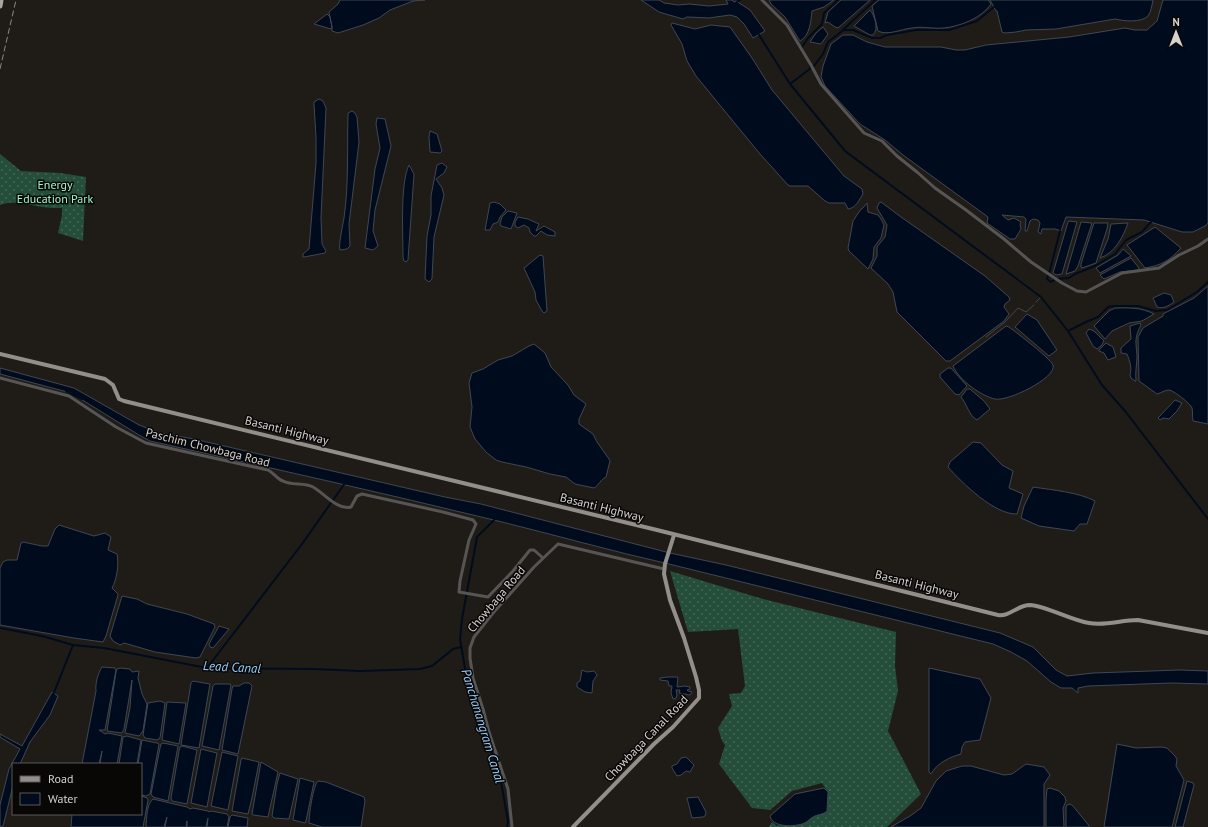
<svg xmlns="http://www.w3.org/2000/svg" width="1208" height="827" font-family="'PT Sans',sans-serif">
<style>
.grass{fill:url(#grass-dots)}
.water{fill:#000c1d;stroke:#404752}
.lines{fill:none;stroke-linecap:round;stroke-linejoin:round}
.stream{stroke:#404752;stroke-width:1}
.canal{stroke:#000c1d;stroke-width:2}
.minor{stroke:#575553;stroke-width:3}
.major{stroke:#928f8b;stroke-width:4}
.highway{stroke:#a9a6a1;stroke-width:5}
.rail{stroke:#8a8785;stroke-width:1;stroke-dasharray:6 3;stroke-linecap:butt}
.labels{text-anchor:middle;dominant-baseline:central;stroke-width:3;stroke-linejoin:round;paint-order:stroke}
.park-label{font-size:12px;fill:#9df8ca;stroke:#080706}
.street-label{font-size:12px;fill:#d4d1cf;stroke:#080706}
.water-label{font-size:13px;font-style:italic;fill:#95cdfb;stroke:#080706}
</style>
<defs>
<pattern id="grass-dots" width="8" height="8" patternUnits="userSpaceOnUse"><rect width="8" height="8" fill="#254e3a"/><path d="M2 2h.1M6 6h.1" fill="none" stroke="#465" stroke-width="1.8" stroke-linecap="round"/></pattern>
</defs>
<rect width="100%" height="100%" fill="#1f1c18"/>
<path class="grass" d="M0 154 21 171 60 173 86 177 83 241 58 233 62 215V208C55 208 49 208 42 207 29 205 13 200 0 205Z
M670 571 763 599 896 632 895 666 898 691 888 731 921 794 887 827H769L772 822 777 826 812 817 827 811 828 792 822 783 792 791 770 810 752 808 719 764 725 745 722 741 718 728 732 706 729 694 741 693 745 686 738 629 688 632Z"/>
<path class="water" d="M340 0H425L413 1 390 10 379 18 363 25 338 33 332 31V27L331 29 314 24 327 14 330 17 332 27 329 12 338 4Z
M641 0H659L664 3 678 5 689 4 709 6 728 4 726 0H732L734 2 736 1 750 10 765 31 753 38 744 24 737 17 730 15 709 18 687 17 683 19 659 12Z
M769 0H834L824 7 812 11C811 20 810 36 800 41L785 17 771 4Z
M841 0H870L838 28 835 27 828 22 825 23 828 12Z
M879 0H988L991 4C982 18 959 27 943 28 932 29 922 26 912 28 901 29 888 36 878 31L872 6Z
M990 0H1153C1152 5 1151 12 1148 16 1141 23 1124 21 1115 19L1056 29 1026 30 1016 32 1005 33 1002 32 997 11H996Z
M1163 0H1208V223L1205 226 1193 232H1182L1144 220 1066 217 1061 231 1055 229H1042L1041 234 1038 232 1040 223 1038 220 1033 219 1030 221 1027 231H1025L1026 219 1024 217 1002 215 1008 220 1014 218 1021 222 1020 224 1021 229 1015 239H1010L987 223 988 217 903 155 885 140 860 124 825 86 821 77 823 66 831 44 843 35H853L867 42 885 47H941L956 50H965L986 45 1069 37 1125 28 1135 30H1147L1157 21Z
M870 10C875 16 879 29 873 35H870L854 26Z
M672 23 695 29 711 25 730 27 752 58 772 90 844 176 862 189 863 194C859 200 856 208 848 209L845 203H829L825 201 808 186H790L788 185 760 154 696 76 687 61 682 44 671 25Z
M823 27 828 34 821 44 810 42 816 33Z
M319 99 323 101 326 108 321 218 322 244 326 251 325 253 304 257H303V254L309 249 316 163V137L314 104V102Z
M352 111 355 113 357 117 359 142 349 224 350 246 347 249 340 250C338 247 343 224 344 218 349 183 347 148 348 113Z
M377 118 385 119 391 146 375 210 373 231 378 246 373 250 365 248 375 169 380 148 376 124Z
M430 131 437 134 442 151 440 153 430 152 429 137Z
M442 163 447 167 444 173 436 179 442 188 444 195 434 237 432 279 429 282 425 279 427 236 431 215V196L437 165Z
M409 165 414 174 408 260 406 262 404 261 403 257C403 235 400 183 409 165Z
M494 202 500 204 506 210 500 217 498 222 493 224 490 230H485L490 203Z
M881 202 901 217 985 276 1009 297 1010 300 1005 304 1004 307 1009 314 1004 321 950 361H946L897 312 893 292 888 284 871 268 877 256V247L885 237 887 225 877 208 879 203Z
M867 203 868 212 878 215 881 219 884 225 881 238 874 247 873 259 868 269 849 251 848 248 853 221 861 209 863 208Z
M508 211 517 213 511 229 501 226 500 224 502 217Z
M518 217 528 219 539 224 536 231 544 226 555 232V236L547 235 541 231 536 236H534L530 232 529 228 524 225 518 228 515 226V222Z
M1069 221 1077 222 1062 274 1056 275 1053 273 1068 222Z
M1081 222 1092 223 1078 266 1075 271 1066 274Z
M1094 223H1108L1107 229 1096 263 1082 268 1081 267V264Z
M1128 223C1123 237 1115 253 1100 258L1108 239 1111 224Z
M1155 227 1181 248C1169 261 1162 265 1145 268L1127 245Z
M1123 249 1131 256 1100 273 1096 268 1118 255Z
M540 255 543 256 547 311 544 313 542 311 536 300 535 292 524 268Z
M1131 258 1139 268 1138 270 1120 272 1104 279 1100 275Z
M1208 286V424L1193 421C1192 416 1193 412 1192 408 1191 404 1173 390 1169 390 1165 390 1161 393 1157 394L1139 381 1138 337 1143 328 1163 316V314L1194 298Z
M1164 293 1171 295 1174 302C1168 306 1164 309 1157 307L1153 298Z
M1115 308C1129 308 1141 307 1154 314L1142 321 1129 323 1112 331 1105 339 1094 326 1109 311Z
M1027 314 1037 320 1057 350 1049 356 1015 327Z
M1140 323 1141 325C1134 338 1136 342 1137 356 1137 364 1135 372 1136 381H1135L1131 378 1130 375C1132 367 1130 362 1127 354L1121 353V348L1131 339 1130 326Z
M1006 326 1009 327C1017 333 1050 358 1053 365 1057 378 1007 402 995 399 981 396 959 380 953 366Z
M1089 329 1094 331 1104 341 1101 346 1097 349 1093 346 1086 333Z
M1106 343 1113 347 1116 357 1108 360 1104 353 1099 351V350Z
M534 344 545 353 551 367 568 385 574 395 586 404 579 419V424L593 434 597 442 609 459 610 461 606 477C600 480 599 485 594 488L575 484 566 477 550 474 526 467 502 462 496 460 486 452 475 439 470 427 472 407 469 383 472 373 483 369 498 360 512 356 529 346Z
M0 368 74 388 139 425 160 433 194 439 445 497 481 504 670 553 726 565 1000 633 1033 647 1056 670 1067 676 1093 673 1180 670 1208 671V684L1171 683 1088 686 1078 688V693L1072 688H1061L1051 682 1027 661 1011 652 993 644 669 564C611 551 555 535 498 521 383 493 267 467 150 441L139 435 71 393 0 374Z
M948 368H951L967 386 959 395 955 394 940 377V374Z
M967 389H970L984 401 990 409 977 420C969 416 967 404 961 397Z
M1175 400 1182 403 1177 411 1169 419 1163 418 1160 420 1158 418Z
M973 442 981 443 1002 465 1013 471 1009 488 1023 494 1017 514C995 515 962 483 948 467L950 462Z
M1033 487C1052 490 1078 492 1095 501L1087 524H1080L1074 531 1039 526 1021 518 1024 506Z
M59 525 94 536 105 533 111 537 108 550 117 554C119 564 117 579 112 588L118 594V595L106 636 103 642 74 638 0 625V568L3 562 7 560H17L21 543 23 542 42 546H48L55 529Z
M122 596 137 599 147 604 187 614 214 624 215 627 200 657 196 658 155 652 124 643 120 645 113 641 110 636Z
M219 626 229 629 213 648 210 647 209 644Z
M102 667 115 668 116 670 105 730H99L105 734 108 733 122 736 117 764H100L102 751 99 764H82L96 691C95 684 98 673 102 667Z
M120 668 130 669 132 672 139 671 138 678 142 694 147 704 143 731 139 736 125 733 130 708 132 680 124 729 122 733 107 731 116 672 117 669Z
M929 668 980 679 991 698 980 740 965 742 962 747 961 754C950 757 937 763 931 774L929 772Z
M582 670 587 672 594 671 597 675 593 681 592 693 585 692 577 687V683L580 681Z
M668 677H678L677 687 685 686 690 687V689L687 690 688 691 692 692 690 695 679 693 680 690H676L677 695 676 698 673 699 671 693 672 686H669L668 681 660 680V678Z
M193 681 210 684 199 748 181 745 191 683Z
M244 683H249L252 686 238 754 222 750 232 689 233 686H239Z
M215 684H230L231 685 219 750 202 746 213 686Z
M52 692 58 696 50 715 30 742 20 764H13V786L3 826 0 827V805L9 769 20 749 0 737V734L22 746Z
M160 701 165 703 160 738 157 740 145 738 143 735 148 703Z
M167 702 186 703 179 744 162 740Z
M127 736 141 740 137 764H119L123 737Z
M142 740 157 743 159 744 150 794 146 796 141 795V764H138Z
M163 743 178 746 168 801 153 797 151 794 160 748 161 744Z
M1117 744 1136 748 1161 747 1167 748 1175 756 1177 759 1176 766 1184 780 1172 827H1104Z
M182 746 197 750 187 804 172 801 171 798 179 751 180 747Z
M201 749 217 753 207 807 191 803Z
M222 752 238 756 228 810 211 806Z
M686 757 694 765 690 772 686 771 681 775 677 776 672 768V766L677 764 681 758Z
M242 758 259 762 252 798 248 814 232 811 241 760Z
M261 762 278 772 268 817 253 815 252 814Z
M1026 764 1044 767 1050 775 1044 784V827H891L910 816 921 808 936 781 946 771 962 766H971L1004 775 1012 774Z
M280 773 298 779 289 819 274 818 272 816 277 784Z
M300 778 314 782 306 821 305 823 293 820Z
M318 781 326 782 364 797 365 801 361 827H322L309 823C309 815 313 786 318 781Z
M1187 781 1193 783 1194 785 1183 827H1175Z
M824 788 828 792 827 811C823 815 818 814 813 817 809 819 807 823 802 824 792 827 772 827 770 816L795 794Z
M1050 788 1059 791 1065 797 1066 801 1063 808 1064 827H1046V799L1047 789Z
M141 796 147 798 148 800 143 827H71L72 814H141Z
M698 797 706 812 705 816 703 817 692 818 687 798Z
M153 799 187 807 190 809 193 808 208 811 209 812 211 811 227 814 229 817 227 827H207L208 818 206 827H187V821L186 827H165L167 817 164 827H146C147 818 146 805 153 799Z
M1070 804 1073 806 1090 827H1066V807L1067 805Z
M232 815 248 818 247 827H228L230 817Z"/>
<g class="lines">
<path class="stream" d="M1036 302 1041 297
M986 337 1005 322 1018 308 1026 312 1034 305"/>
<path class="canal" d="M737 2 740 0
M843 30H853L872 38H880L887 35 916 30H949L977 21 994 7
M759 35 790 84 845 151 1041 297 1068 331 1102 385 1125 411 1208 519
M802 47 808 38 822 24 824 13 838 0
M813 67 823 54 828 42 841 32 845 28 875 0
M790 84 811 68 810 66
M1049 274 1060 231
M1048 276 1047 279 1051 282 1054 280
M1057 279 1069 278 1075 274 1095 266 1115 254 1126 240 1142 232 1151 222
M1068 331 1086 322 1098 317 1108 307 1115 306H1138L1156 311 1167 310 1197 292 1208 282
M66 391 82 399
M496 518 477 537 462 619 460 639 468 686 500 776 508 821 507 827
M0 628 42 636 73 645 104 648 207 668 314 669 360 671 420 669 432 666 453 649 461 647
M207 668 302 544 345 483
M53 695 73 645"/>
<path class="minor" d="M762 0 787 25 811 65 821 84 864 133 882 141 897 156 917 172 935 188 966 210 1004 239 1031 262 1062 283 1077 291 1086 292 1122 273 1159 268 1179 255 1198 246 1208 239
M0 378 69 396 116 427 146 443 268 470C274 473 277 479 283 481 292 486 304 482 313 487 324 493 338 511 351 507L357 496 362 494 443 512 473 520 476 524 469 540 460 581 459 592 488 597 513 571 530 550H534L543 558
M512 827 508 789 489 732 483 709 473 678 470 658V648L474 637 493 613 534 567 558 544 664 569"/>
<path class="major" d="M0 354 105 379 113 385 119 399 124 401 657 530 998 615C1010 617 1017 605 1030 605 1046 606 1071 620 1089 623 1106 626 1121 620 1138 620L1208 633
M573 827 654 744 673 727 699 698V690L696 677 684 638 670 600 664 574 665 564 674 535"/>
<path class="highway" d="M0 6 1 0"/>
<path class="rail" d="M0 69 16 0"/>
</g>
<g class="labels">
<g class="park-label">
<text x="55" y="184">Energy<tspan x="55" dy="14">Education Park</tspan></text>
</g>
<g class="street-label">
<text transform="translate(287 430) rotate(14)">Basanti Highway</text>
<text transform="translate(208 447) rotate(14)">Paschim Chowbaga Road</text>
<text transform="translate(602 507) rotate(14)">Basanti Highway</text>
<text transform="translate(917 584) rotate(14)">Basanti Highway</text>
<text transform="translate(496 599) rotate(-50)">Chowbaga Road</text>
<text transform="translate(646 738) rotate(-46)">Chowbaga Canal Road</text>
</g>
<g class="water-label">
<text transform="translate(232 667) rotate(3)">Lead Canal</text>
<text transform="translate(483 726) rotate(73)">Panchanangram Canal</text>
</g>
</g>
<rect x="12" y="763" width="130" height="52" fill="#080706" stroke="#5a5856"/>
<rect x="20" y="776" width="20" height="6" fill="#928f8b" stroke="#5a5856"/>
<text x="48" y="783" font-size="12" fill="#d4d1cf">Road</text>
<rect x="20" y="793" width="20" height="12" fill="#000c1d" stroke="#5a5856"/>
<text x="48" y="803" font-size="12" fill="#d4d1cf">Water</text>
<g transform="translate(1176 32)" stroke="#080706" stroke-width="3" paint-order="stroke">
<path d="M0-3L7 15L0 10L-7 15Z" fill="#d4d1cf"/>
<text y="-6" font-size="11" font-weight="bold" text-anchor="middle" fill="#d4d1cf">N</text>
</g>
</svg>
